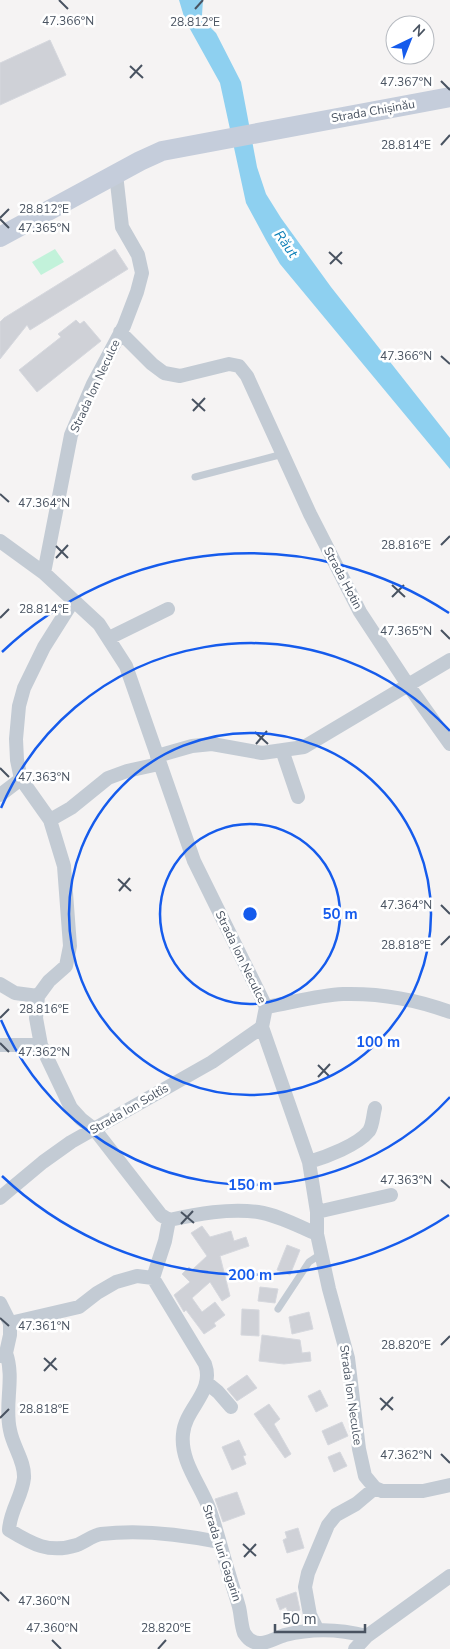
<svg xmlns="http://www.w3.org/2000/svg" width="450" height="1649" font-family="'Nunito Sans',sans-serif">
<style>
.green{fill:#c2f2da}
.water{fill:#8ed0f0}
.building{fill:#cfd1d7;stroke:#d6d8de}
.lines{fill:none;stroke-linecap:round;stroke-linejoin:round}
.service{stroke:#c3cbd4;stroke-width:7}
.minor{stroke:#c3cbd4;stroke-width:14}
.secondary{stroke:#c5cddb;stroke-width:20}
.ticks{fill:none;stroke:#495361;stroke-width:2}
.ring{fill:none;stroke:#155bec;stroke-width:2.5}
.labels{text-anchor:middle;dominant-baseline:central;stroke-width:5;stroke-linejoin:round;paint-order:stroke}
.street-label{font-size:12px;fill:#495361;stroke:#fff}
.water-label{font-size:14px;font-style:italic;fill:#087db6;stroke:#fff}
.ticks-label{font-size:12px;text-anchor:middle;fill:#495361;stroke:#fff;stroke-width:5;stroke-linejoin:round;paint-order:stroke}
.centre{fill:#155bec;stroke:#fff;stroke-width:2.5}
.ring-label{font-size:15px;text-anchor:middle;font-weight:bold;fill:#155bec;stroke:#fff;stroke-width:5;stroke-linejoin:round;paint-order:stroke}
</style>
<rect width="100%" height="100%" fill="#f5f3f3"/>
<path class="green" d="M55 249 64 262 41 275 32 262Z"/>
<path class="water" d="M179 0H203L202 15 204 21 216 33 241 82 257 167 266 194 281 218 331 287 450 438V469L280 264 266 240 246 203 220 83 185 20Z"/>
<path class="building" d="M50 40 66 75 0 105V63Z
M115 249 128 269 30 330 27 325 0 359V322L4 318Z
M76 320 80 324 84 321 101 341 37 392 19 370 61 337 58 334Z
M202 1226 210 1237 231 1231 234 1241 246 1237 249 1246 220 1256 230 1296 222 1301 210 1282 192 1298 202 1312 215 1302 225 1315 214 1323 216 1326 204 1334 186 1310 184 1312 174 1295 190 1282 182 1274 189 1267 192 1270 207 1256 191 1233Z
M287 1245 300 1250 290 1275 277 1270Z
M260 1287 278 1289 275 1303 258 1301Z
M242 1309 259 1310V1336L241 1335Z
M309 1312 313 1329 292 1334 289 1317Z
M262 1335 300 1340 302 1353 310 1352 311 1361 284 1364 259 1361Z
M247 1375 257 1388 237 1401 227 1389Z
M320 1390 328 1406 316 1412 308 1396Z
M269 1404 280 1419 274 1424 291 1454 285 1458 254 1414Z
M342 1422 348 1436 328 1445 322 1431Z
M239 1440 246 1455 243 1456 246 1464 232 1470 222 1447Z
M340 1452 347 1466 334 1472 328 1457Z
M237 1492 245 1514 223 1522 215 1499Z
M298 1528 304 1548 287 1553 283 1540 287 1538 285 1532Z
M296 1592 300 1610 289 1614 286 1607 280 1610 276 1599Z"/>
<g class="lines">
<path class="service" d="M195 477 283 454
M278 1309 309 1262 321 1254"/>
<path class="minor" d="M120 332 152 364 164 373 180 376 229 364 239 366 247 376 310 514 360 612 408 685 450 744
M0 541 44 573 99 624 126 666 194 861 266 1007 262 1027 309 1162 317 1212V1234L329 1289 348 1358 359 1449 365 1476 375 1488 382 1491H423L450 1485
M44 573 71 435 93 384 124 326 137 292 142 273 138 255 122 227 116 174
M73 601 44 647 24 688 19 706 16 739 17 760 21 779 50 820 64 866 70 946 66 966 49 981 38 996 36 1018 41 1045 71 1108 81 1119 95 1130 161 1215 169 1220C197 1214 229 1208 258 1212 278 1215 298 1226 317 1234
M109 638 168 609
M282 750 298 797
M157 756 192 746 212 744 262 753 304 747 450 660
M0 795 21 779
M50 820 71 808 108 778 127 771 159 764
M0 984 15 993 38 996
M266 1007C290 1003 319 995 343 994 380 993 415 999 450 1012
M0 1045H41
M309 1162C326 1157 358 1145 369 1131 373 1125 373 1115 375 1108
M0 1198 43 1162 71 1142 212 1062 262 1027
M317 1212 391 1195
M169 1220 165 1241 153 1278 205 1364C215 1392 185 1408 183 1434 180 1461 200 1484 209 1508 217 1530 222 1552 229 1574 232 1585 236 1596 239 1607 241 1615 241 1625 244 1633 246 1636 249 1640 252 1641 262 1647 275 1638 285 1635 312 1628 340 1629 367 1636
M0 1303 10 1323V1335L6 1353 0 1356
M10 1323 79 1307 97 1293 116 1282 137 1276 153 1278
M6 1353C15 1378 4 1405 10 1430 13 1447 25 1461 24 1478 22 1497 10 1510 9 1530 32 1544 49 1554 77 1545 85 1542 93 1535 101 1534 141 1529 180 1534 219 1542
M207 1383 218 1392 231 1407
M317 1629 310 1615 305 1587 308 1573 328 1525 336 1515 356 1504 375 1488
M355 1649 367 1636 450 1576"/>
<path class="secondary" d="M0 237 140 161 162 151 450 97"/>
</g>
<path class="ticks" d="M59 0 68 9M195 9 203 0M130 66 143 78M130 78 142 65M441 81 450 90M441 145 450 135M0 218 9 209M0 219 9 228M329 252 342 264M330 264 342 252M441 356 450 364M192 399 205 411M193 411 205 398M0 494 9 502M441 545 450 536M56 546 68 558M56 558 68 545M392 585 405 597M392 597 404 585M0 618 9 609M441 630 450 639M255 732 268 744M256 744 267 731M0 768 9 777M118 879 131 891M119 891 130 878M441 905 450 914M441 945 450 936M0 1018 9 1009M0 1043 9 1052M318 1065 330 1077M318 1077 330 1064M441 1180 450 1188M181 1212 194 1223M181 1224 193 1211M0 1318 9 1326M441 1345 450 1336M44 1358 57 1370M44 1371 56 1358M380 1398 393 1410M381 1410 393 1397M0 1418 9 1409M441 1454 450 1463M243 1544 256 1556M244 1557 256 1544M0 1592 9 1601M52 1640 61 1649M158 1649 166 1640"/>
<g class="ring">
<circle cx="250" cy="914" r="90"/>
<circle cx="250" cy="914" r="181"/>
<path d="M450 1097A271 271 0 0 1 1 1020M1 808A271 271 0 0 1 450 731"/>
<path d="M449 1215A361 361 0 0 1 2 1176M2 652A361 361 0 0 1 449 613"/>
</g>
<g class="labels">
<g class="street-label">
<text transform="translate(373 111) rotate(-10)">Strada Chișinău</text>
<text transform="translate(95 386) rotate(-65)">Strada Ion Neculce</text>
<text transform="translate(343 578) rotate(62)">Strada Hotin</text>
<text transform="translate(241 957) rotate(64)">Strada Ion Neculce</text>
<text transform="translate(129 1109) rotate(-30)">Strada Ion Soltîs</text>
<text transform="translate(351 1395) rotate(82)">Strada Ion Neculce</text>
<text transform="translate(222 1553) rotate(72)">Strada Iuri Gagarin</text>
</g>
<g class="water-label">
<text transform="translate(286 244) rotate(55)">Răut</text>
</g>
</g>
<g class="ticks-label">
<text x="68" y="25">47.366°N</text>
<text x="195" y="26">28.812°E</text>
<text x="406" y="86">47.367°N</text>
<text x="406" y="149">28.814°E</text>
<text x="44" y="213">28.812°E</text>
<text x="44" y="232">47.365°N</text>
<text x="406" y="360">47.366°N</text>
<text x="44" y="507">47.364°N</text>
<text x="406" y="549">28.816°E</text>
<text x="44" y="613">28.814°E</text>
<text x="406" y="635">47.365°N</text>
<text x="44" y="781">47.363°N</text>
<text x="406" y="909">47.364°N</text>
<text x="406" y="949">28.818°E</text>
<text x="44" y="1013">28.816°E</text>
<text x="44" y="1056">47.362°N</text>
<text x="406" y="1184">47.363°N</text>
<text x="44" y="1330">47.361°N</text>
<text x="406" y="1349">28.820°E</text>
<text x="44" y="1413">28.818°E</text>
<text x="406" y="1459">47.362°N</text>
<text x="44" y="1605">47.360°N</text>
<text x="166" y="1632">28.820°E</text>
<text x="52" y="1632">47.360°N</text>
</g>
<circle cx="250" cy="914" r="8" class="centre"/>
<g class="ring-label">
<text x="340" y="919">50 m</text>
<text x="378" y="1047">100 m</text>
<text x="250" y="1190">150 m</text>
<text x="250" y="1280">200 m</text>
</g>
<g transform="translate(410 40) rotate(43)"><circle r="24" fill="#ffffff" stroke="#b6bac0"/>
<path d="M0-4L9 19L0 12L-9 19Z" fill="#155bec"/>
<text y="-8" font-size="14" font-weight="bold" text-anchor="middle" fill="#495361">N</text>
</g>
<path d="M275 1624v8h90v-8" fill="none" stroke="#495361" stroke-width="2.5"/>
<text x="282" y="1624" font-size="15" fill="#495361" stroke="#ffffff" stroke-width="4" paint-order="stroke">50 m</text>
</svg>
